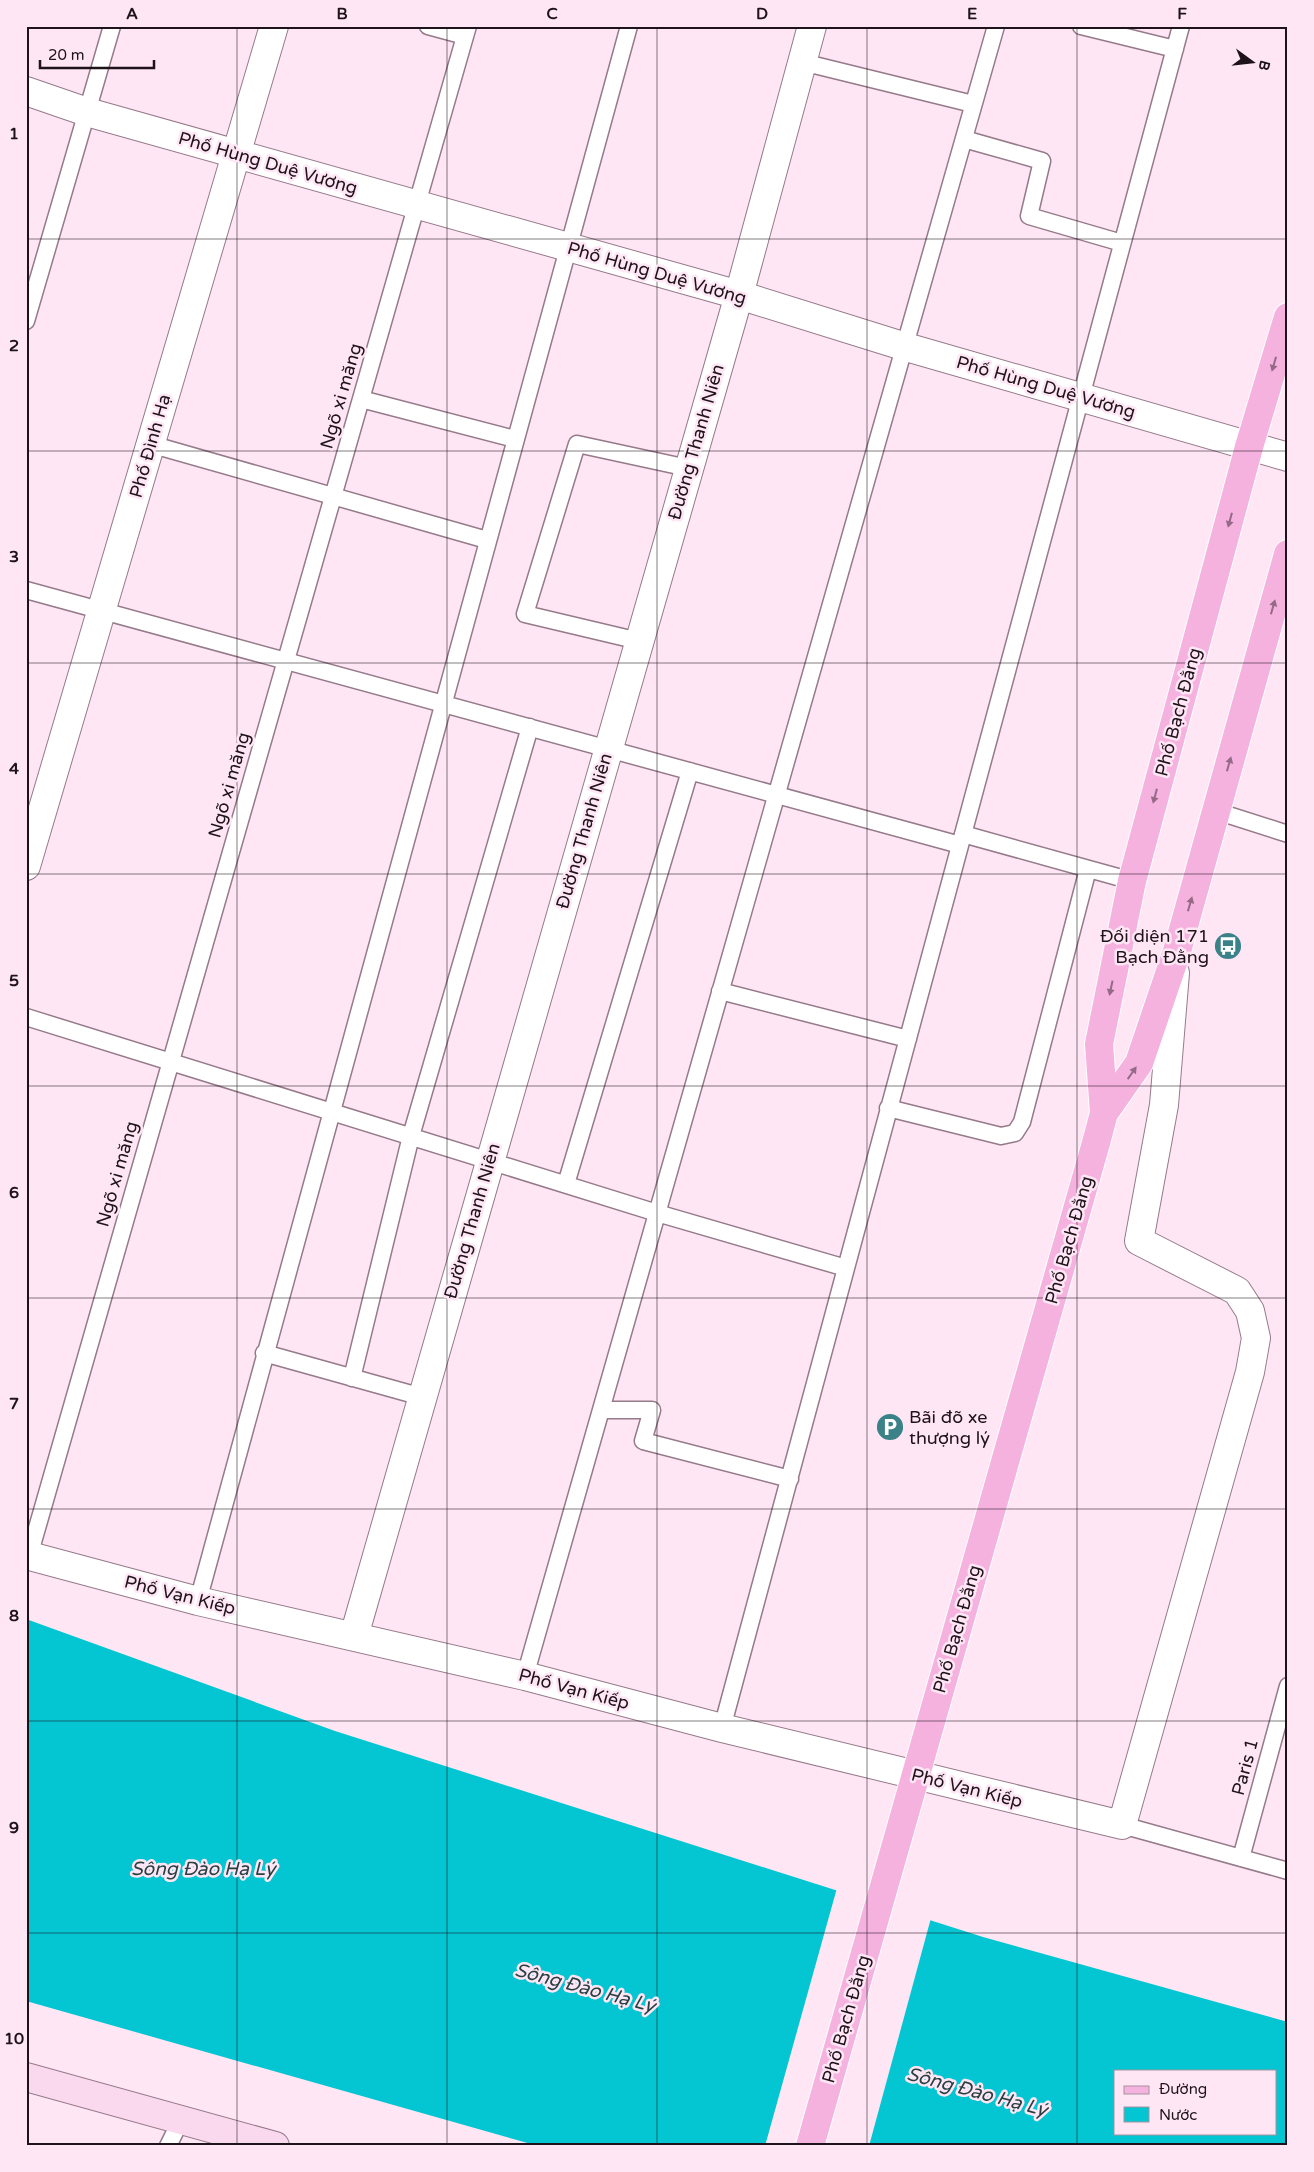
<svg xmlns="http://www.w3.org/2000/svg" width="1314" height="2172" font-family="'Varela Round',sans-serif">
<style>
.water{fill:#03c6d2;fill-rule:evenodd}
.pier{fill:#ffe6f5}
.lines{fill:none;stroke-linecap:round;stroke-linejoin:round}
.service-casing{stroke:#957a8a;stroke-width:19}
.minor-casing{stroke:#957a8a;stroke-width:30}
.tertiary-casing{stroke:#957a8a;stroke-width:30}
.secondary-casing{stroke:#957a8a;stroke-width:30}
.primary-casing{stroke:#fff;stroke-width:30}
.service{stroke:#fff;stroke-width:16}
.minor{stroke:#fff;stroke-width:28}
.tertiary{stroke:#fff;stroke-width:28}
.secondary{stroke:#fad9ef;stroke-width:28}
.primary{stroke:#f5b2df;stroke-width:28}
.primary-bridge-casing{stroke:#fff;stroke-width:30;stroke-linecap:butt}
.primary-bridge{stroke:#f5b2df;stroke-width:28}
.oneway{fill:#946a86}
.grid{fill:none;stroke:#1e131a;stroke-width:1;stroke-opacity:0.55}
.labels{text-anchor:middle;dominant-baseline:central;stroke-width:5;stroke-linejoin:round;paint-order:stroke}
.street-label{font-size:18px;fill:#1e131a;stroke:#ffe6f5}
.poi-label{font-size:18px;fill:#1e131a;stroke:#ffe6f5;text-anchor:end}
.water-label{font-size:19px;font-style:italic;fill:#274143;stroke:#ffe6f5}
.neatline{fill:none;stroke:#1e131a;stroke-width:2}
.grid-label{font-size:16px;text-anchor:middle;font-weight:bold;fill:#1e131a}
</style>
<rect width="100%" height="100%" fill="#ffe6f5"/>
<path class="water" d="M26 1619 335 1731 983 1937 1288 2022V2146H538L26 2001ZM1115 2071H1275V2133H1115Z"/>
<path class="pier" d="M837 1888 931 1918 869 2146H765Z"/>
<g class="lines">
<defs>
<path id="service" d="M428 26 465 36
M1081 26 1175 49
M802 62 973 104
M964 139 1042 161 1029 216 1122 243
M26 321 112 26
M361 399 515 439
M150 444 487 540
M26 590 960 845
M639 641 525 614 577 444 688 468
M1216 811 1288 834
M963 834 1132 881
M720 991 908 1039
M26 1017 657 1213 846 1268
M888 1108 1001 1136 1015 1133 1022 1122 1088 869
M566 1184 690 771
M264 1353 422 1397
M352 1378 411 1136 530 727
M601 1410H652L643 1441 790 1479
M29 1556 468 26
M198 1601 629 26
M525 1676 996 26
M722 1728 1181 26
M1122 1825 1288 1871
M1241 1858 1288 1686
M168 2146 181 2120"/>
<path id="minor" d="M26 866 274 26
M354 1636 739 295 812 26"/>
<path id="tertiary" d="M26 91 87 112 739 295 906 347 1288 457
M26 1555 198 1601 525 1676 722 1728 1122 1825 1250 1372 1256 1338 1250 1311 1237 1291 1139 1241 1164 1105 1175 973"/>
<path id="secondary" d="M26 2077 275 2146"/>
<path id="primary" d="M1104 1113 1139 1063 1177 951 1288 554
M1096 1143 1104 1113 1099 1044 1132 881 1249 447 1288 317"/>
</defs>
<use href="#service" class="service-casing"/>
<use href="#minor" class="minor-casing"/>
<use href="#tertiary" class="tertiary-casing"/>
<use href="#secondary" class="secondary-casing"/>
<use href="#primary" class="primary-casing"/>
<use href="#service" class="service"/>
<use href="#minor" class="minor"/>
<use href="#tertiary" class="tertiary"/>
<use href="#secondary" class="secondary"/>
<use href="#primary" class="primary"/>
<defs>
<path id="primary-bridge" d="M810 2146 1096 1143"/>
</defs>
<use href="#primary-bridge" class="primary-bridge-casing"/>
<use href="#primary-bridge" class="primary-bridge"/>
</g>
<defs><path id="oneway-solid" d="M-6-.8H1V-3.2L6.5 0L1 3.2V.8H-6Z" transform="scale(1.25)"/></defs>
<g class="oneway">
<use href="#oneway-solid" transform="translate(1274 364) rotate(106)"/>
<use href="#oneway-solid" transform="translate(1230 520) rotate(105)"/>
<use href="#oneway-solid" transform="translate(1273 607) rotate(-74)"/>
<use href="#oneway-solid" transform="translate(1229 764) rotate(-74)"/>
<use href="#oneway-solid" transform="translate(1155 796) rotate(105)"/>
<use href="#oneway-solid" transform="translate(1190 904) rotate(-74)"/>
<use href="#oneway-solid" transform="translate(1111 988) rotate(102)"/>
<use href="#oneway-solid" transform="translate(1132 1073) rotate(-55)"/>
</g>
<path class="grid" d="M237 26V2146M447 26V2146M657 26V2146M867 26V2146M1077 26V2146M26 239H1288M26 451H1288M26 663H1288M26 874H1288M26 1086H1288M26 1298H1288M26 1509H1288M26 1721H1288M26 1933H1288"/>
<defs>
<symbol id="bus-disc" viewBox="-11 -11 22 22"><circle r="9.5" fill="#3a8288" stroke="#ffe6f5"/><path d="M-5-6H5V4H4V6H2V4H-2V6H-4V4H-5ZM-3.5-4V0h7V-4ZM-3.5 1.2v1.5H-2V1.2ZM2 1.2v1.5H3.5V1.2Z" fill="#fff"/></symbol>
<symbol id="parking-disc" viewBox="-11 -11 22 22"><circle r="9.5" fill="#3a8288" stroke="#ffe6f5"/><path d="M-3.5-5.5H1a3.5 3.5 0 0 1 0 7H-1V5.5H-3.5ZM-1-3.4V-.6H.8a1.4 1.4 0 0 0 0-2.8Z" fill="#fff"/></symbol>
</defs>
<g fill-rule="evenodd">
<use href="#bus-disc" x="1212" y="930" width="32" height="32"/>
<use href="#parking-disc" x="874" y="1411" width="32" height="32"/>
</g>
<g class="labels">
<g class="street-label">
<text transform="translate(268 163) rotate(16)">Phố Hùng Duệ Vương</text>
<text transform="translate(657 273) rotate(16)">Phố Hùng Duệ Vương</text>
<text transform="translate(1046 387) rotate(16)">Phố Hùng Duệ Vương</text>
<text transform="translate(341 396) rotate(-74)">Ngõ xi măng</text>
<text transform="translate(696 442) rotate(-74)">Đường Thanh Niên</text>
<text transform="translate(150 446) rotate(-74)">Phố Đình Hạ</text>
<text transform="translate(1178 712) rotate(-75)">Phố Bạch Đằng</text>
<text transform="translate(229 785) rotate(-74)">Ngõ xi măng</text>
<text transform="translate(584 831) rotate(-74)">Đường Thanh Niên</text>
<text transform="translate(117 1174) rotate(-74)">Ngõ xi măng</text>
<text transform="translate(472 1221) rotate(-74)">Đường Thanh Niên</text>
<text transform="translate(1069 1240) rotate(-74)">Phố Bạch Đằng</text>
<text transform="translate(180 1595) rotate(14)">Phố Vạn Kiếp</text>
<text transform="translate(957 1629) rotate(-74)">Phố Bạch Đằng</text>
<text transform="translate(574 1689) rotate(15)">Phố Vạn Kiếp</text>
<text transform="translate(1245 1767) rotate(-75)">Paris 1</text>
<text transform="translate(967 1788) rotate(14)">Phố Vạn Kiếp</text>
<text transform="translate(846 2019) rotate(-74)">Phố Bạch Đằng</text>
</g>
<g class="poi-label">
<text x="1209" y="936">Đối diện 171<tspan x="1209" dy="21">Bạch Đằng</tspan></text>
<text x="909" y="1417" text-anchor="start">Bãi đõ xe<tspan x="909" dy="21">thượng lý</tspan></text>
</g>
<g class="water-label">
<text x="203" y="1869">Sông Đào Hạ Lý</text>
<text transform="translate(585 1988) rotate(15)">Sông Đào Hạ Lý</text>
<text transform="translate(977 2092) rotate(15)">Sông Đào Hạ Lý</text>
</g>
</g>
<rect width="1314" height="2172" fill="none" stroke="#ffe6f5" stroke-width="55"/>
<rect x="1114" y="2070" width="162" height="65" fill="#ffe6f5" stroke="#a5929d"/>
<rect x="1124" y="2086" width="25" height="8" fill="#f5b2df" stroke="#a5929d"/>
<text x="1159" y="2094" font-size="15" fill="#1e131a">Đường</text>
<rect x="1124" y="2107" width="25" height="15" fill="#03c6d2" stroke="#a5929d"/>
<text x="1159" y="2120" font-size="15" fill="#1e131a">Nước</text>
<g transform="translate(1252 62) rotate(105)" stroke="#ffe6f5" stroke-width="4" paint-order="stroke">
<path d="M0-4L9 19L0 12L-9 19Z" fill="#1e131a"/>
<text y="-8" font-size="14" font-weight="bold" text-anchor="middle" fill="#1e131a">B</text>
</g>
<path d="M40 60v8h114v-8" fill="none" stroke="#1e131a" stroke-width="2.5"/>
<text x="48" y="60" font-size="15" fill="#1e131a" stroke="#ffe6f5" stroke-width="4" paint-order="stroke">20 m</text>
<rect x="28" y="28" width="1258" height="2116" class="neatline"/>
<g class="grid-label">
<text x="132" y="19">A</text>
<text x="342" y="19">B</text>
<text x="552" y="19">C</text>
<text x="762" y="19">D</text>
<text x="972" y="19">E</text>
<text x="1182" y="19">F</text>
<text x="14" y="139">1</text>
<text x="14" y="351">2</text>
<text x="14" y="562">3</text>
<text x="14" y="774">4</text>
<text x="14" y="986">5</text>
<text x="14" y="1198">6</text>
<text x="14" y="1409">7</text>
<text x="14" y="1621">8</text>
<text x="14" y="1833">9</text>
<text x="14" y="2044">10</text>
</g>
</svg>
